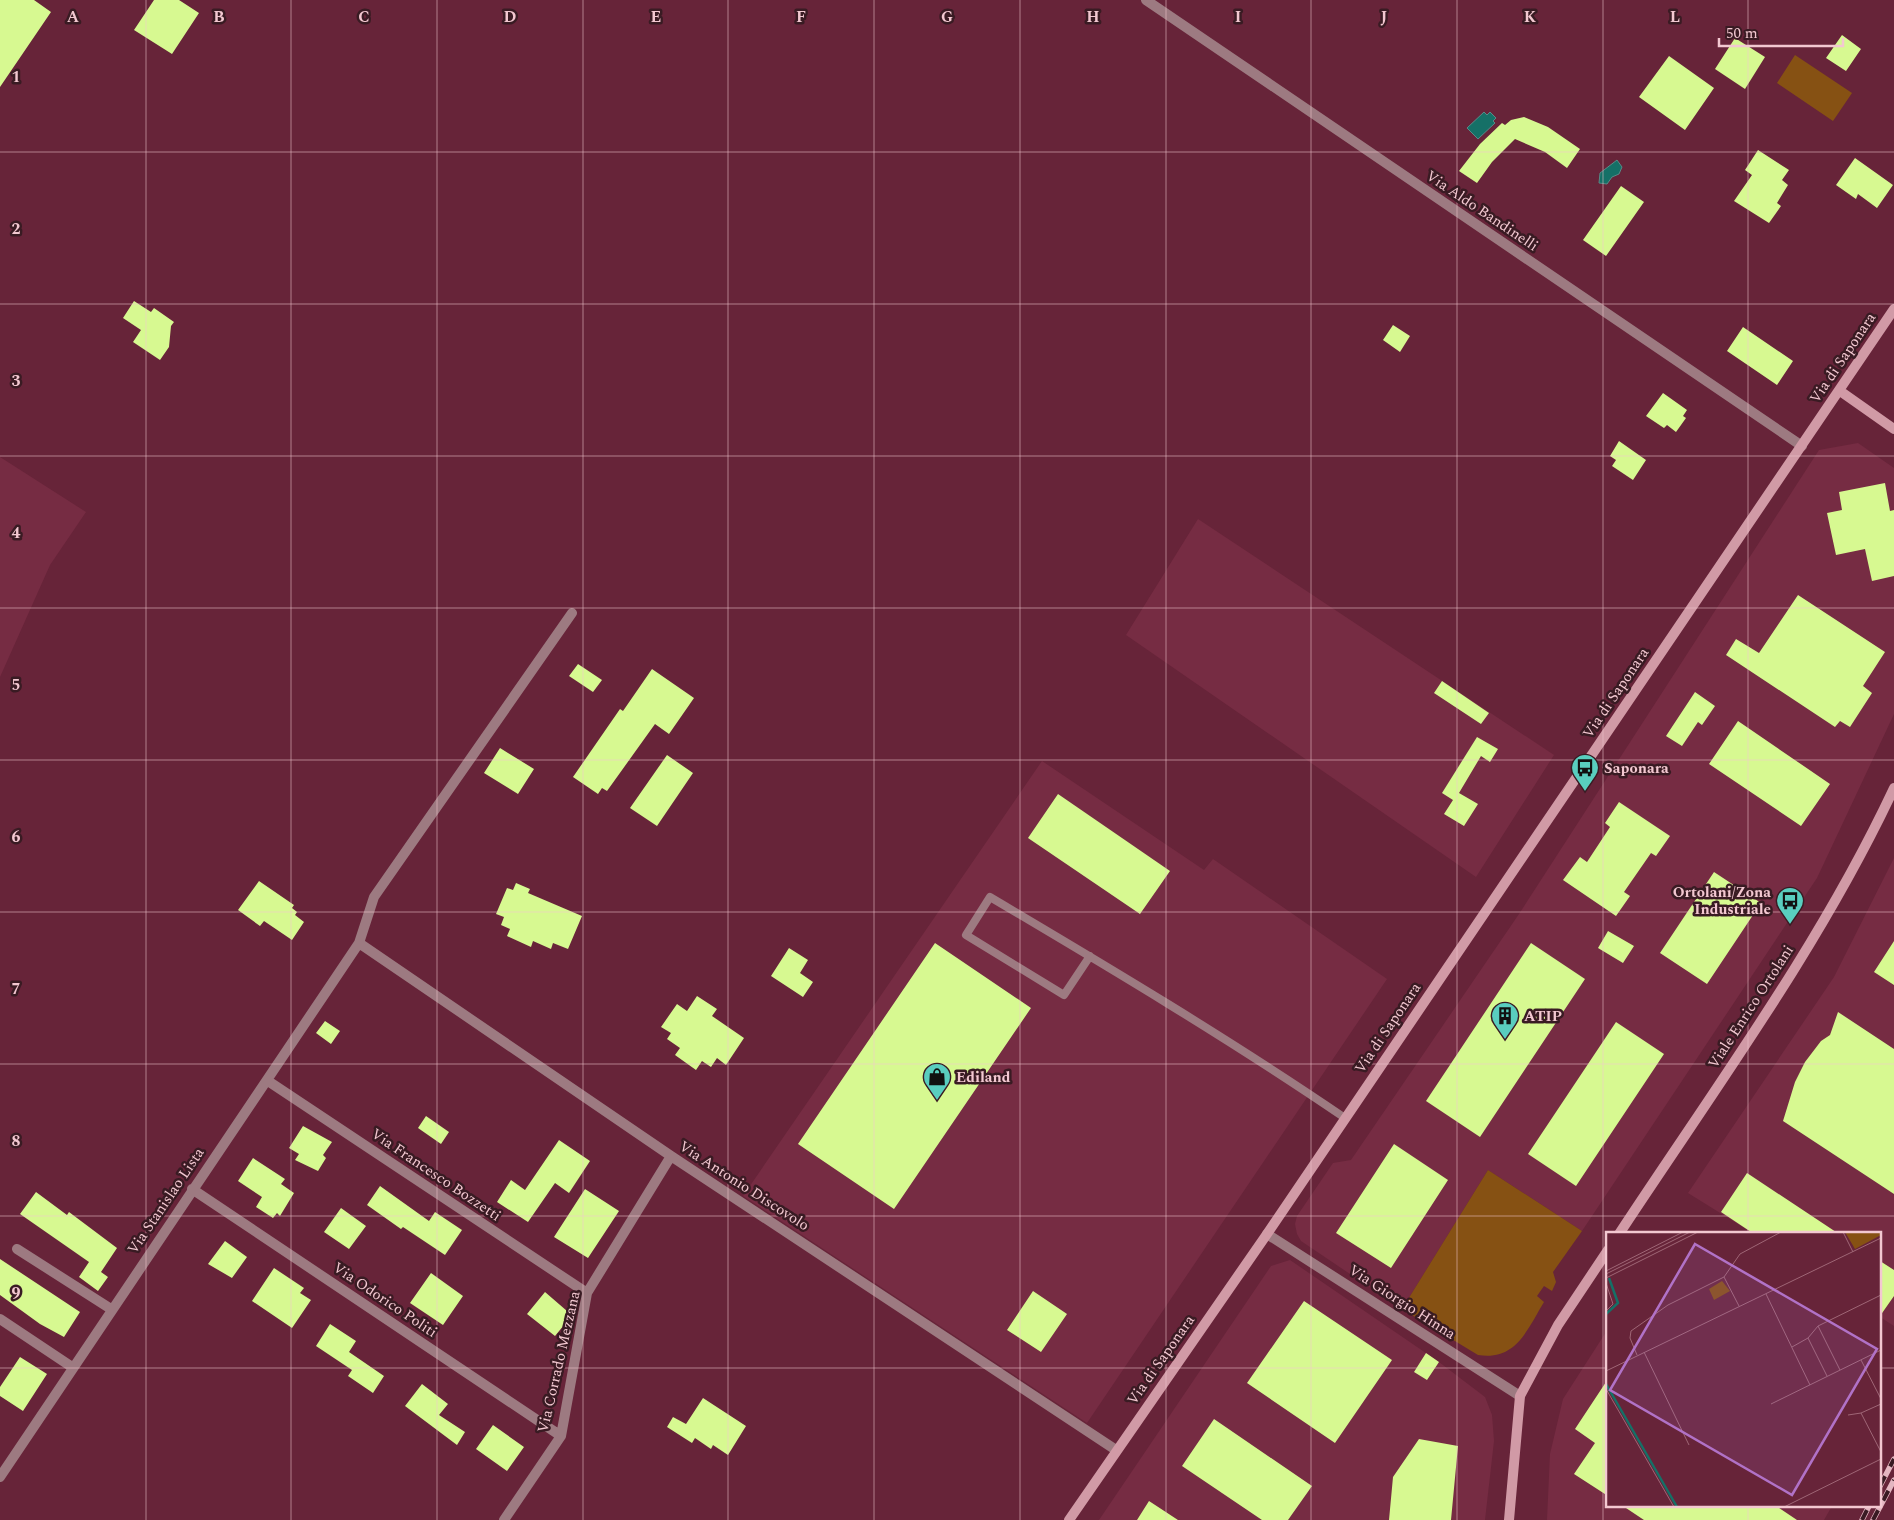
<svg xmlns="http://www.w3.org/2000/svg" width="1894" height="1520" font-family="Spectral,serif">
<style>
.built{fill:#762c43}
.green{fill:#865113}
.water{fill:#157067;stroke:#588a87}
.building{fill:#d7f991}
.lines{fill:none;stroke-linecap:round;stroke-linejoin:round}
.lane{stroke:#9d7a81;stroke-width:8}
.street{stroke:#9d7a81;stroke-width:10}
.secondary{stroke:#d19aa6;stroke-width:10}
.rail-casing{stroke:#e4b6c1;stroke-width:5.5}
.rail{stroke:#391b23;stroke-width:4;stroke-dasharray:11;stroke-linecap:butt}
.grid{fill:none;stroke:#f3c8d1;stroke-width:1;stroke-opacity:0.55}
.labels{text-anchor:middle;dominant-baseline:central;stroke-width:5;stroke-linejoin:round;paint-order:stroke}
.street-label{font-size:15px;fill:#f3c8d1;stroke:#391b23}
.poi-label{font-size:15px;font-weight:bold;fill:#f3c8d1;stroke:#391b23;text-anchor:start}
.inset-river{fill:none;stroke:#157067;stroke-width:2.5}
.inset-road{fill:none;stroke:#9f6676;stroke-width:1}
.view{fill:#b172c7;fill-opacity:0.15;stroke:#b172c7;stroke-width:2.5}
.inset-edge{fill:none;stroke:#f3c8d1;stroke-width:2.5}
.grid-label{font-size:16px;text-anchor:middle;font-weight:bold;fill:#f3c8d1;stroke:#391b23;stroke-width:5;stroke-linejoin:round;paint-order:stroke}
</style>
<rect width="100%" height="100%" fill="#672439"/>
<path class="built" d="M1858 443 1894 468V714L1817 878 1582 1231 1488 1170 1402 1309 1301 1241 1297 1234 1295 1224 1297 1216 1333 1163 1351 1160 1519 914 1819 450Z
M0 457 86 512 50 565 0 677Z
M1198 519 1554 755 1476 877 1126 635Z
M1042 761 1204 870 1213 859 1387 979 1087 1423 743 1196Z
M1894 858V1326L1880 1317V1234H1754L1688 1193 1834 977Z
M1290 1260 1439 1362 1485 1397 1492 1415 1494 1441 1485 1520H1099L1271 1266Z
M1608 1329V1506H1832L1824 1520H1547L1550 1454 1563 1399Z"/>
<path class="green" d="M1795 55 1852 93 1833 121 1777 83Z
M1488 1170 1582 1231 1553 1272 1556 1282 1552 1291 1544 1286 1537 1296 1544 1302C1527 1330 1516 1361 1478 1355L1402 1309Z"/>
<path class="water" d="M1484 112 1487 115 1490 112 1496 118 1493 121 1495 123 1478 139 1467 128Z
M1617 160 1622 167 1619 174 1612 177 1607 184 1599 183 1600 173Z"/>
<path class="building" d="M0 0H34L51 12 0 87Z
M154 0H179L199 13 172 54 134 30Z
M1842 35 1861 49 1846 71 1826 58Z
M1735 38 1765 57 1745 89 1715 69Z
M1669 56 1714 88 1685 130 1639 97Z
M1524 117 1548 127 1580 149 1567 168 1545 152 1515 139 1492 162 1477 183 1459 171 1480 144 1502 123 1505 125 1511 120Z
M1758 150 1789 170 1782 180 1788 185 1777 203 1781 206 1769 223 1734 201 1752 175 1745 170Z
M1855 158 1893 185 1877 208 1858 194 1856 199 1836 185Z
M1621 186 1644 202 1606 256 1583 240Z
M134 301 151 312 154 308 174 322 171 326 169 347 160 360 133 342 141 330 123 318Z
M1393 325 1410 336 1400 352 1383 340Z
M1743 327 1793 361 1777 385 1727 351Z
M1663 393 1687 410 1683 416 1686 418 1676 432 1667 425 1664 428 1646 416Z
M1619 441 1646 460 1633 480 1612 466 1616 460 1610 456Z
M1885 483 1890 511 1894 510V576L1872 581 1865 549 1836 555 1827 513 1842 510 1839 492Z
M1798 595 1885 652 1863 686 1872 693 1850 727 1840 721 1835 727 1726 655 1736 639 1759 653Z
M578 664 602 680 593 692 569 676Z
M652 669 694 698 669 734 655 724 607 791 602 788 598 794 573 777 620 709 623 711Z
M1442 681 1489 713 1481 724 1434 693Z
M1695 692 1715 706 1702 725 1698 722 1682 746 1666 736Z
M1738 721 1830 784 1801 826 1709 764Z
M1477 737 1498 749 1490 762 1481 756 1459 793 1478 804 1464 826 1444 814 1453 800 1442 793Z
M500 748 534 769 518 794 484 773Z
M667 755 693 773 657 826 630 808Z
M1058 794 1170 871 1140 914 1028 838Z
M1619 802 1670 836 1656 856 1651 853 1624 892 1630 896 1616 916 1563 880 1580 857 1587 862 1610 827 1605 823Z
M1714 872 1761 903 1707 984 1660 953Z
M259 881 294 905 292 908 297 912 295 915 304 922 292 940 264 921 260 926 238 910Z
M516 883 530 889 528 893 582 916 568 949 553 943 551 949 533 941 531 947 507 936 510 929 501 925 504 917 496 914 507 888 513 890Z
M1608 931 1634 946 1623 963 1598 948Z
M1894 941V985L1874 972Z
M935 943 1031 1008 894 1209 798 1144Z
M1531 943 1585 979 1480 1137 1426 1101Z
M789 948 808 960 800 973 813 982 803 997 771 976Z
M697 996 717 1009 712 1016 744 1038 726 1065 717 1058 711 1067 702 1061 696 1070 675 1055 680 1048 667 1039 671 1033 661 1027 677 1004 687 1011Z
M1838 1012 1894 1049V1194L1783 1121 1795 1082 1805 1062 1821 1041 1830 1035Z
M325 1021 340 1031 331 1044 316 1033Z
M1616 1022 1664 1054 1576 1186 1528 1154Z
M426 1116 449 1132 441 1144 418 1128Z
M303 1126 332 1142 323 1155 326 1158 318 1171 295 1160 299 1154 289 1148Z
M559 1140 590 1161 569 1193 555 1183 528 1222 497 1202 511 1180 525 1190Z
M1394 1144 1448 1180 1391 1268 1336 1233Z
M253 1158 285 1179 281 1184 294 1193 280 1216 277 1213 273 1218 256 1207 262 1197 238 1181Z
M1747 1173 1839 1234H1754L1721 1212Z
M380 1186 429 1221 435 1212 462 1230 445 1255 403 1227 401 1229 367 1205Z
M585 1189 619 1211 588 1258 554 1237Z
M36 1192 67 1215 69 1212 117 1248 101 1272 108 1277 98 1291 79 1277 89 1262 20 1214Z
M341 1208 366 1226 349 1249 324 1232Z
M225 1241 247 1257 232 1278 208 1264Z
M0 1259 80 1312 64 1337 40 1324 0 1295Z
M1880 1261 1894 1270V1296L1880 1316Z
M274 1268 304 1288 300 1293 311 1300 292 1328 252 1301Z
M431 1273 463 1296 443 1325 410 1303Z
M1033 1291 1067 1314 1041 1352 1007 1330Z
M545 1292 567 1311 564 1325 555 1336 527 1314Z
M1304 1301 1392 1360 1335 1443 1247 1383Z
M330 1324 356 1341 349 1352 384 1376 373 1393 348 1376 352 1370 316 1346Z
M1426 1353 1439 1362 1427 1380 1414 1372Z
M20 1357 47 1374 23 1411 0 1396V1387Z
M1608 1379V1496L1574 1474 1595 1443 1575 1429Z
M422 1384 448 1404 439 1415 465 1432 457 1445 405 1406Z
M703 1398 746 1426 728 1455 713 1445 711 1449 695 1438 692 1443 667 1427 673 1417 686 1424Z
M1214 1419 1312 1486 1288 1520H1262L1182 1466Z
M493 1425 524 1447 507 1471 476 1449Z
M1419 1439 1458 1446 1451 1520H1389L1393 1477Z
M1149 1501 1178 1520H1137Z
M1623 1506H1776L1797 1520H1644Z"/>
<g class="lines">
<path class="lane" d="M1090 956 1064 995 966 935 990 897C1110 968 1229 1039 1345 1118"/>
<path class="street" d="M1146 0 1802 446
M359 943 671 1156 1116 1450
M268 1081 587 1293
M192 1189 561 1436
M1267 1234 1520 1396
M17 1249 111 1309
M0 1319 72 1367
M0 1477 359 943 374 897 572 613
M504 1520 561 1436 587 1293 671 1156"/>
<path class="secondary" d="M1840 391 1894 429
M1619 1234C1715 1088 1820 946 1894 788
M1069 1520 1267 1234 1894 309
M1509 1520 1520 1396 1558 1325 1608 1250"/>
<defs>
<path id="rail" d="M1880 1486 1894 1459
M1862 1520 1869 1506
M1873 1520 1894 1480"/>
</defs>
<use href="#rail" class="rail-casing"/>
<use href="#rail" class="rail"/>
</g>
<path class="grid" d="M146 0V1520M291 0V1520M437 0V1520M583 0V1520M728 0V1520M874 0V1520M1020 0V1520M1166 0V1520M1311 0V1520M1457 0V1520M1603 0V1520M1748 0V1234M0 152H1894M0 304H1894M0 456H1894M0 608H1894M0 760H1894M0 912H1894M0 1064H1894M0 1216H1894M0 1368H1608M1880 1368H1894M1748 1506V1520"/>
<defs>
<symbol id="bus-pin" viewBox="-11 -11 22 30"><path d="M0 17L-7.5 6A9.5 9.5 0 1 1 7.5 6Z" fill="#59cebf" stroke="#391b23"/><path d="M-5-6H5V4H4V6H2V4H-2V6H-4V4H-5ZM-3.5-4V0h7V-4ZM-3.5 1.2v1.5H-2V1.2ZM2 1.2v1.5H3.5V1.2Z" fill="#111"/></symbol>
<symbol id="building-pin" viewBox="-11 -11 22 30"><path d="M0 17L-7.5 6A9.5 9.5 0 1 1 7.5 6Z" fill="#59cebf" stroke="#391b23"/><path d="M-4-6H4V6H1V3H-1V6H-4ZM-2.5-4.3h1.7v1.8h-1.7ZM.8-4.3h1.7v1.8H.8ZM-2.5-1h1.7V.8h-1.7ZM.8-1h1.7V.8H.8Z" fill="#111"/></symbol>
<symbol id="shop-pin" viewBox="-11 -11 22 30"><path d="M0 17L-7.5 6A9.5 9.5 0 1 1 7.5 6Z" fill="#59cebf" stroke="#391b23"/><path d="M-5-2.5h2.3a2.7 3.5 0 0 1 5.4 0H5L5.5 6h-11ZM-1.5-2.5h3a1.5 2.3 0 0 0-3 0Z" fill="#111"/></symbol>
</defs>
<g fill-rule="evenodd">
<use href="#bus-pin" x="1569" y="752" width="32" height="43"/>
<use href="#bus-pin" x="1774" y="885" width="32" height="43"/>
<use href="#building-pin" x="1489" y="1000" width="32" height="43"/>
<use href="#shop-pin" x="921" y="1061" width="32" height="43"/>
</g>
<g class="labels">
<g class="street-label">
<text transform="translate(1482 211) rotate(34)">Via Aldo Bandinelli</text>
<text transform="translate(1843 358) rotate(-56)">Via di Saponara</text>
<text transform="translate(1616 693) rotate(-56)">Via di Saponara</text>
<text transform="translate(1751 1007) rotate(-57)">Viale Enrico Ortolani</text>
<text transform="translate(1388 1028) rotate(-56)">Via di Saponara</text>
<text transform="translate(436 1175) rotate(34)">Via Francesco Bozzetti</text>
<text transform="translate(744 1186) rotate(33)">Via Antonio Discovolo</text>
<text transform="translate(166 1201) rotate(-56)">Via Stanislao Lista</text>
<text transform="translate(385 1300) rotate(34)">Via Odorico Politi</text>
<text transform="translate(1402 1302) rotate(33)">Via Giorgio Hinna</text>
<text transform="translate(1161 1360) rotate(-55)">Via di Saponara</text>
<text transform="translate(559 1362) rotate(-77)">Via Corrado Mezzana</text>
</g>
<g class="poi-label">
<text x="1604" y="768">Saponara</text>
<text x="1771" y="892" text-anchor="end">Ortolani/Zona<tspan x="1771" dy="17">Industriale</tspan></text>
<text x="1524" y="1016">ATIP</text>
<text x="956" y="1077">Ediland</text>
</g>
</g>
<g transform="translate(1606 1232)">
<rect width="275" height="275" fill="#672439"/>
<path d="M239 0H275V3L249 17ZM116 49 124 59 108 68 103 57Z" fill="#865113"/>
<path class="inset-river" d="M0 82 12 71 3 46M0 152 71 275"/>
<path class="inset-road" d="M237 0 247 20M0 39 77 0M0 42 84 0M118 45 133 74M0 46 92 0M0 51 7 72 0 79M160 62 204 153M212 94 234 138M202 106 221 144M186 115 202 106 212 94 275 63M38 120 83 213M31 123 24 106 25 99 62 73 118 45 134 22 175 0M255 128 275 167M0 139 275 6M0 157 68 275M165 172 275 118M255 181 275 220M242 183 255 181 275 172M178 275 275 227"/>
<path class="view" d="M89 12 271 117 186 263 4 158Z"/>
<rect width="275" height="275" class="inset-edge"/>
</g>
<g class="grid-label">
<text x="73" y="22">A</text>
<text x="219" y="22">B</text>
<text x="364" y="22">C</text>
<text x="510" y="22">D</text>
<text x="656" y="22">E</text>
<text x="801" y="22">F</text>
<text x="947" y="22">G</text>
<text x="1093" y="22">H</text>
<text x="1238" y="22">I</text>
<text x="1384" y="22">J</text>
<text x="1530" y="22">K</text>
<text x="1675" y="22">L</text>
<text x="16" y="82">1</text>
<text x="16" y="234">2</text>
<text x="16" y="386">3</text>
<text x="16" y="538">4</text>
<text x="16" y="690">5</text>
<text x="16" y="842">6</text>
<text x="16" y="994">7</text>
<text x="16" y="1146">8</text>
<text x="16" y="1298">9</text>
</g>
<path d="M1719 38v8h124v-8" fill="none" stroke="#f3c8d1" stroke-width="2.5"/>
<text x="1726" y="38" font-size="15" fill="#f3c8d1" stroke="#391b23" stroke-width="4" paint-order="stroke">50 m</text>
</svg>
